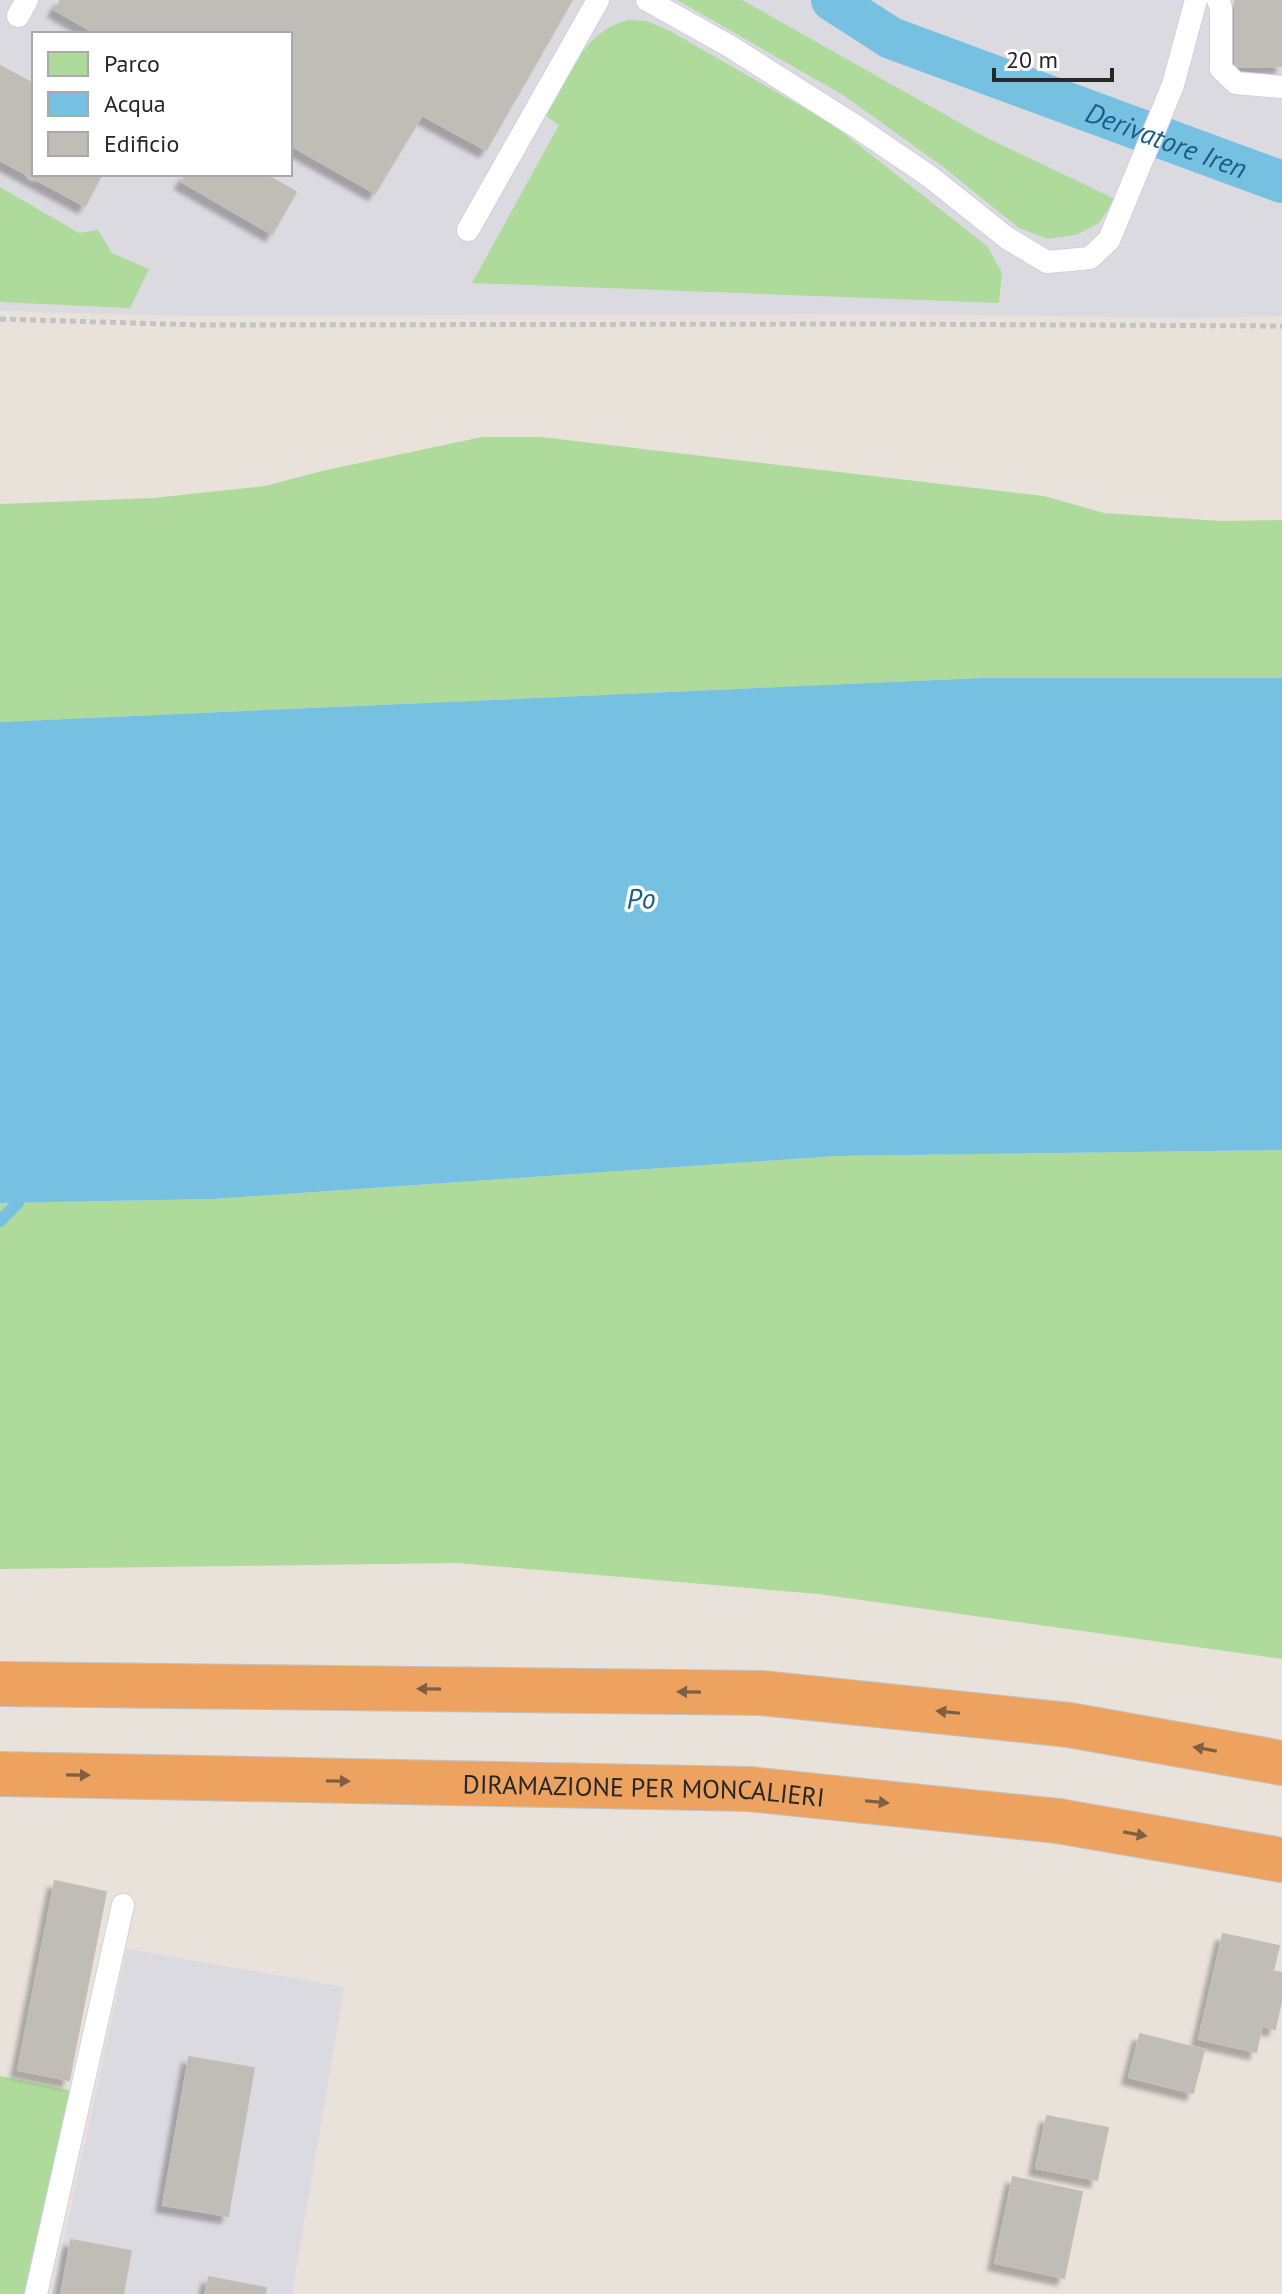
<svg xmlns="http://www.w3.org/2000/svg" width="1282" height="2294" font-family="'PT Sans',sans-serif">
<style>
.industrial{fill:#dcdae1;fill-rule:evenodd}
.green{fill:#aeda9b}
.water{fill:#76c0e1}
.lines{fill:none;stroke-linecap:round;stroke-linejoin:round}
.stream{stroke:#76c0e1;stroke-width:12}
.canal{stroke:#76c0e1;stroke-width:42}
.building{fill:#c0bcb6;stroke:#c3beb4;stroke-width:2;filter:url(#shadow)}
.service-casing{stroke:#cfd1df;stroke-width:24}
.motorway-casing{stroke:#c3c3c3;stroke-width:46}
.path{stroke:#c3c3c3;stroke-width:5;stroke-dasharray:6 4;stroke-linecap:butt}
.service{stroke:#fff;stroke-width:22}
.motorway{stroke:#eda260;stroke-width:44}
.oneway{fill:#805e41}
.labels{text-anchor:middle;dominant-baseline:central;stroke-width:7;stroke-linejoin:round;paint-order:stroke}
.street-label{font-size:26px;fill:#272727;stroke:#fff}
.water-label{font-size:28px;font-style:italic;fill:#1a5e88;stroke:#fff}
</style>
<defs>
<filter id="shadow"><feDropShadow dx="-7" dy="7" stdDeviation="2" flood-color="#0004"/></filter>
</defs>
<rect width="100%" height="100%" fill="#e8e2da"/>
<path class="industrial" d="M0 0H1282V316L1191 318 899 314 188 316 0 311ZM34 34H290V174H34Z
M127 1949 344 1987 292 2294H52Z"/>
<path class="green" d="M677 0H742L983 136 1115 199 1099 223 1076 235 1048 239 1019 228 942 166 843 95Z
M628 20 647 21 670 31 832 124 987 246 1002 273 999 303 472 283 559 125 546 116C567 79 583 31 628 20Z
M0 187 79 233 98 230 112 253 149 269 130 308 0 302Z
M482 437H541L1044 496 1104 513 1220 521 1282 520V678H981L0 722V504L153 498 265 486 322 471Z
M1282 1150V1659L818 1594 458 1563 0 1569V1203L213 1199 838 1156Z
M0 2076 73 2091 28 2294H0Z"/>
<path class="water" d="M981 678H1282V1150L838 1156 213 1199 0 1203V722Z"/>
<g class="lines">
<path class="stream" d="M0 1221 18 1203"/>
<path class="canal" id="s1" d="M832 0 891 38 1282 182"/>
</g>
<path class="building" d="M61 0H572L486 150 422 115 375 193 290 145V34H97L55 10Z
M1235 0H1282V66L1235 67Z
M0 66 34 84V174H102L85 206 0 160Z
M187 174H265L296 192 272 234 182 182Z
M55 1881 106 1892 69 2080 18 2070Z
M1223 1934 1279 1946 1273 1971 1282 1973V1997L1275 2029 1262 2026 1256 2052 1199 2039Z
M1140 2034 1204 2050 1193 2093 1129 2077Z
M189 2057 254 2068 228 2216 163 2205Z
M1047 2116 1108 2128 1097 2180 1036 2168Z
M1013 2177 1082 2192 1064 2278 995 2263Z
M71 2240 131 2251 123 2294H61Z
M209 2277 266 2288 265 2294H205Z"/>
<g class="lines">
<defs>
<path id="service" d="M647 0 731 47 857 127 929 176 1007 238 1047 262 1090 258 1109 240 1173 85 1196 0
M1218 0 1221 8V69L1236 83 1282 87
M18 16 27 0
M468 230 598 0
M36 2294 123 1905"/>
<g id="motorway">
<path d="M0 1684 761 1693 1069 1725 1282 1763"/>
<path id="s2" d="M0 1774 749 1789 1058 1821 1282 1860"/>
</g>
</defs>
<use href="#service" class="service-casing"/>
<use href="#motorway" class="motorway-casing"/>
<path class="path" d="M0 319 199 325 869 324 1282 326"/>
<use href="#service" class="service"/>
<use href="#motorway" class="motorway"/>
</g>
<defs><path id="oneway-solid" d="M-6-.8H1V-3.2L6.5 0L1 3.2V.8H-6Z" transform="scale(2)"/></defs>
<g class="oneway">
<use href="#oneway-solid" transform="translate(429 1689) rotate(-179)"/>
<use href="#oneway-solid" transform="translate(689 1692) rotate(-179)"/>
<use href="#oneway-solid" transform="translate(948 1712) rotate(-174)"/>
<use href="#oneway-solid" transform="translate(1205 1749) rotate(-170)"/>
<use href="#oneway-solid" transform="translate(78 1775) rotate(1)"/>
<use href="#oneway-solid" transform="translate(338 1781) rotate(1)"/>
<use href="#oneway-solid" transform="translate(877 1802) rotate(6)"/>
<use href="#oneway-solid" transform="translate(1135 1834) rotate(10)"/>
</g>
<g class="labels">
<g class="street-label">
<text stroke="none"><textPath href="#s2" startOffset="644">DIRAMAZIONE PER MONCALIERI</textPath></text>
</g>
<g class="water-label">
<text stroke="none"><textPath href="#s1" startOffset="364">Derivatore Iren</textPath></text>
<text transform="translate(641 898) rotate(-1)">Po</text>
</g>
</g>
<rect x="32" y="32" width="260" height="144" fill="#ffffff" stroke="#a9a9a9" stroke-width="2"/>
<rect x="48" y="52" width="40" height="24" fill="#aeda9b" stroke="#a9a9a9" stroke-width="2"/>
<text x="104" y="72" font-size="24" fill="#272727">Parco</text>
<rect x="48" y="92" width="40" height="24" fill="#76c0e1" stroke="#a9a9a9" stroke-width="2"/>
<text x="104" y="112" font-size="24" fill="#272727">Acqua</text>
<rect x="48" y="132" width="40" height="24" fill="#c0bcb6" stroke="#a9a9a9" stroke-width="2"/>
<text x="104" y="152" font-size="24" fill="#272727">Edificio</text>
<path d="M994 68v12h118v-12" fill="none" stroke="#272727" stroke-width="4"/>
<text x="1006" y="68" font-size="24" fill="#272727" stroke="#ffffff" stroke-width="6" paint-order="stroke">20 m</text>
</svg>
